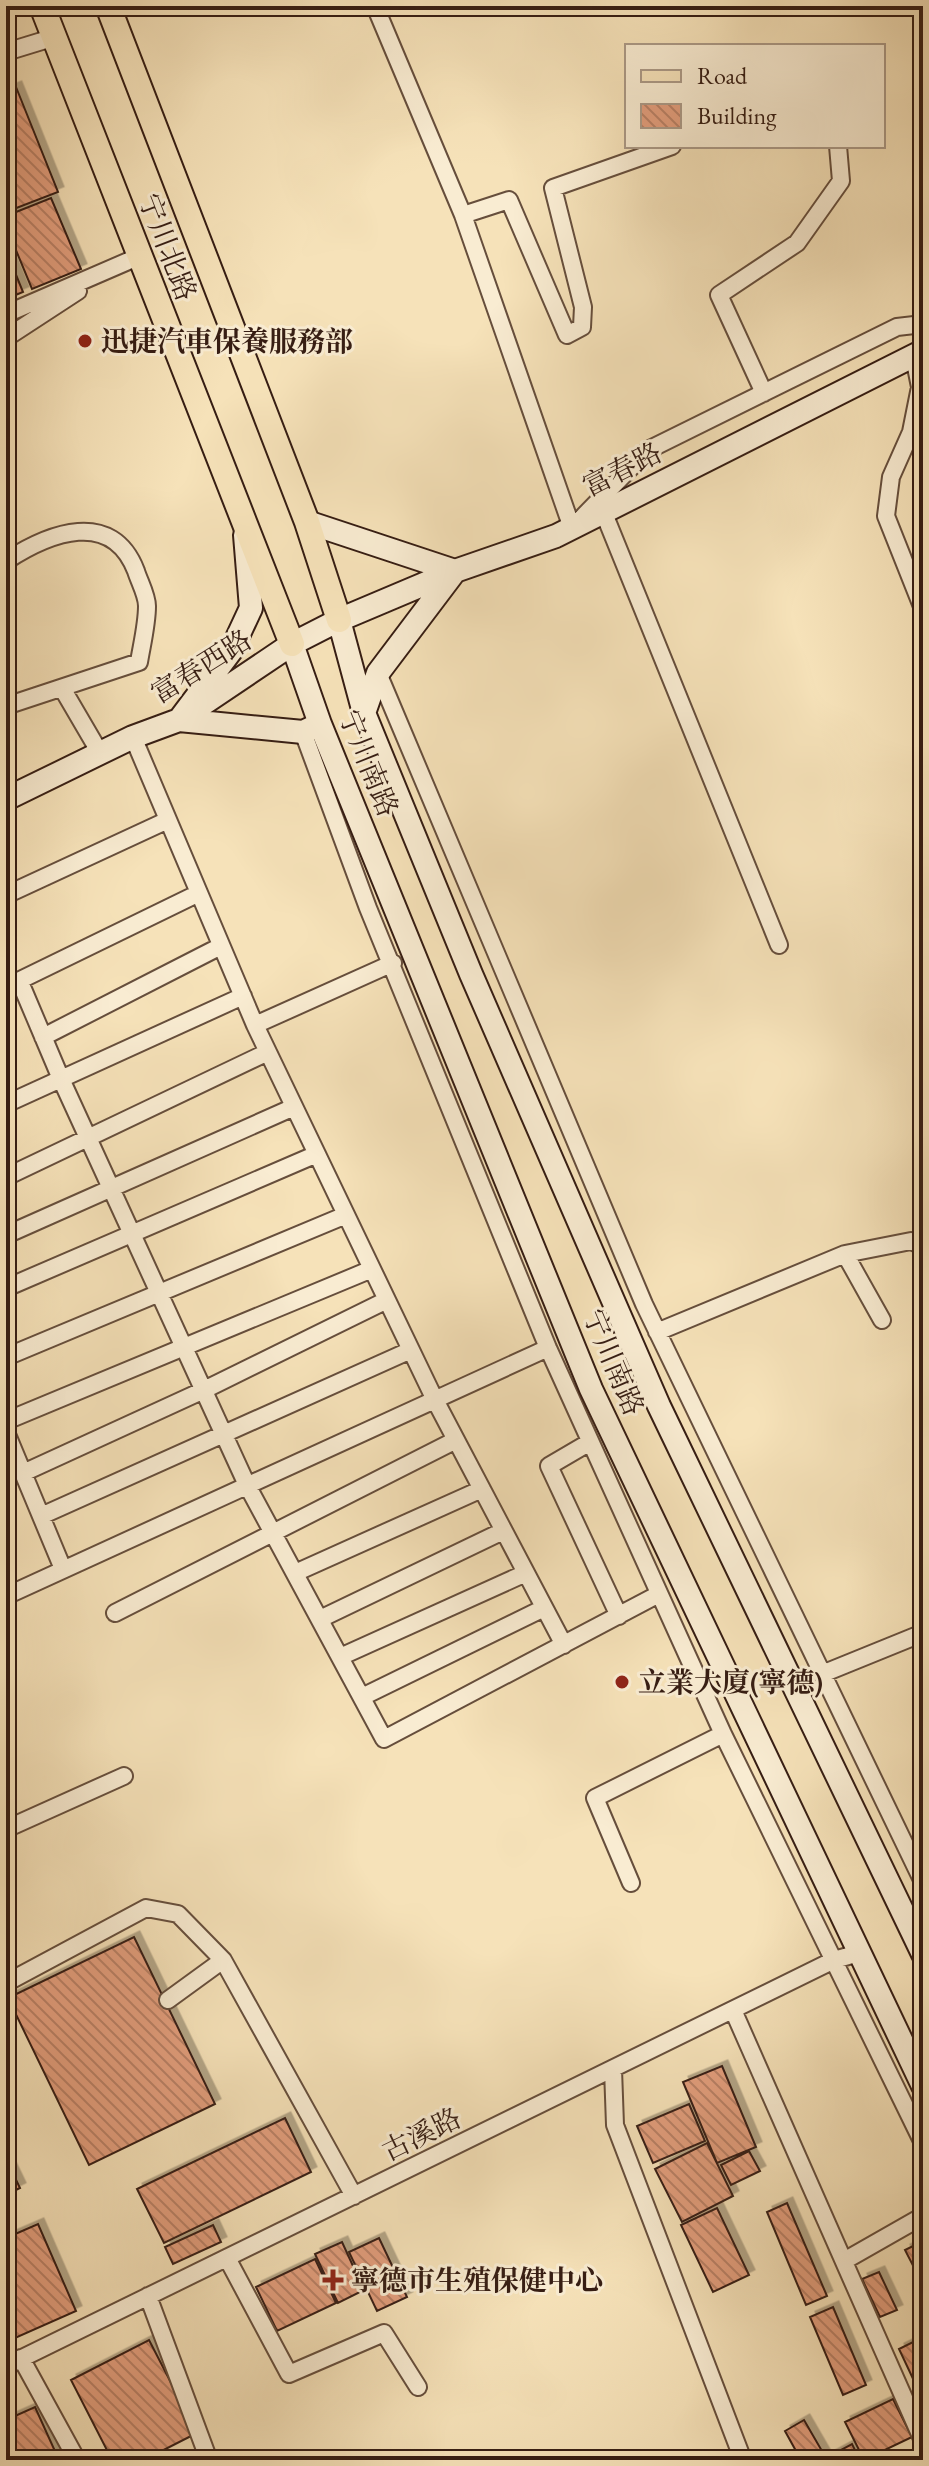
<svg xmlns="http://www.w3.org/2000/svg" width="929" height="2466" font-family="'EB Garamond','Noto Serif SC',serif">
<style>
.building{fill:url(#building-back-hatch);stroke:#361d13;stroke-width:2;filter:url(#shadow)}
.lines{fill:none;stroke-linecap:round;stroke-linejoin:round}
.minor-casing{stroke:#664e3c;stroke-width:20}
.secondary-casing{stroke:#361d13;stroke-width:26}
.primary-casing{stroke:#361d13;stroke-width:28}
.minor{stroke:#f9ecd2;stroke-width:16}
.secondary{stroke:#f9ecd2;stroke-width:22}
.primary{stroke:#f6e2b9;stroke-width:24}
.poi-dot{fill:#8f2418;stroke:#f9ecd2;stroke-width:3}
.labels{text-anchor:middle;dominant-baseline:central;stroke-width:6;stroke-linejoin:round;paint-order:stroke}
.street-label{font-size:28px;fill:#361d13;stroke:#f9ecd2}
.poi-label{font-size:28px;font-weight:bold;fill:#361d13;stroke:#f9ecd2;text-anchor:start}
</style>
<defs>
<pattern id="building-back-hatch" width="6" height="6" patternUnits="userSpaceOnUse" patternTransform="scale(2)"><rect width="6" height="6" fill="#e39e7d"/><path d="M-1 5l2 2M0 0l6 6M5-1l2 2" fill="none" stroke="#b98065"/></pattern>
<filter id="shadow"><feDropShadow dx="5.5" dy="-5.5" stdDeviation="0" flood-color="#0004"/></filter>
</defs>
<rect width="100%" height="100%" fill="#f6e2b9"/>
<filter id="stains"><feTurbulence type="fractalNoise" baseFrequency=".0025" numOctaves="4"/><feColorMatrix values="0 0 0 0 .2 0 0 0 0 .09 0 0 0 0 .02 0 0 0 .5 -.17"/></filter>
<radialGradient id="worn" r=".72"><stop offset=".6" stop-color="#630" stop-opacity="0"/><stop offset="1" stop-color="#630" stop-opacity=".3"/></radialGradient>
<path class="building" d="M16 87 58 192 6 212V91Z
M51 198 81 269 32 289 6 226V216Z
M6 250 23 292 6 299Z
M134 1937 215 2104 89 2165 8 1998Z
M722 2066 756 2147 717 2163 683 2082Z
M689 2104 705 2141 653 2163 637 2126Z
M285 2118 311 2172 164 2243 137 2189Z
M707 2143 733 2196 682 2222 655 2169Z
M749 2151 760 2171 731 2185 721 2165Z
M6 2159 20 2188 6 2195Z
M787 2203 827 2296 806 2305 767 2212Z
M717 2208 749 2275 713 2292 681 2225Z
M38 2224 76 2311 6 2342V2238Z
M213 2225 221 2242 173 2264 165 2247Z
M379 2238 407 2297 377 2311 349 2252Z
M923 2241V2285L905 2250Z
M342 2242 364 2290 338 2303 315 2254Z
M315 2259 336 2303 277 2331 256 2287Z
M879 2272 897 2310 880 2317 862 2279Z
M833 2307 866 2385 843 2395 810 2317Z
M923 2337V2400L899 2349Z
M149 2340 197 2433 144 2460H112L71 2380Z
M893 2399 912 2437 864 2460 845 2422Z
M35 2407 59 2460H6V2420Z
M804 2420 826 2458 852 2444 860 2460H801L785 2431Z"/>
<g class="lines">
<defs>
<path id="minor" d="M375 6 463 215 572 528 648 450 897 327 923 324
M6 52 55 37
M463 215 509 200 567 335 582 327 583 307 553 188 672 146
M6 314 140 256
M6 338 78 291
M914 357 920 387 911 432 891 477 886 516 923 609
M764 393 719 295 797 243 841 181 838 146
M603 511 779 945
M6 561C49 533 112 508 136 571 139 581 147 595 147 606 147 624 142 644 139 662L6 706
M378 673 644 1304 923 1882
M62 688 100 753
M303 732 368 908 548 1348 723 1734 923 2143
M133 737 255 1025 435 1400 564 1645
M6 895 168 820
M20 982 61 1079 247 1485 384 1739 659 1594
M6 987 199 893
M255 1025 393 963
M43 1037 221 946
M6 1104 243 996
M6 1177 268 1052
M6 1235 294 1107
M6 1288 317 1154
M882 1320 845 1254 911 1241 923 1246
M657 1332 845 1254
M6 1357 346 1215
M6 1421 372 1269
M6 1432 63 1569
M590 1442 549 1466 619 1616
M23 1473 204 1390 387 1300
M41 1516 411 1350
M295 1573 482 1489
M6 1596 548 1348
M115 1613 456 1440
M320 1619 503 1531
M340 1657 526 1573
M822 1674 923 1633
M362 1697 544 1608
M6 1829 124 1776
M631 1883 595 1798 723 1734
M6 1983 146 1908 178 1914 223 1960 354 2196
M168 2000 223 1960
M733 2010 923 2441
M613 2069 615 2125 743 2460
M227 2258 289 2374 384 2333 418 2387
M844 2261 923 2216
M148 2296 207 2455 192 2460
M21 2358 77 2460
M6 2366 834 1960 859 1953"/>
<path id="secondary" d="M307 522 455 571 378 673 364 713
M245 535 251 608 231 651 179 720 303 732 320 724
M339 620 364 713 471 974 659 1406 923 1954
M292 644 320 724 591 1389 923 2086
M6 799 133 737 179 720 292 644 339 620 455 571 556 536 923 351"/>
<path id="primary" d="M42 6 292 644
M108 6 307 522 339 620"/>
</defs>
<use href="#minor" class="minor-casing"/>
<use href="#secondary" class="secondary-casing"/>
<use href="#primary" class="primary-casing"/>
<use href="#minor" class="minor"/>
<use href="#secondary" class="secondary"/>
<use href="#primary" class="primary"/>
</g>
<g class="poi-dot">
<circle cx="85" cy="341" r="8"/>
<circle cx="622" cy="1682" r="8"/>
<path d="M329 2268h8v8h8v8h-8v8h-8v-8h-8v-8h8z"/>
</g>
<g class="labels">
<g class="street-label">
<text transform="translate(168 247) rotate(69)">宁川北路</text>
<text transform="translate(622 469) rotate(-27)">富春路</text>
<text transform="translate(201 666) rotate(-32)">富春西路</text>
<text transform="translate(369 763) rotate(68)">宁川南路</text>
<text transform="translate(614 1362) rotate(67)">宁川南路</text>
<text transform="translate(421 2134) rotate(-26)">古溪路</text>
</g>
<g class="poi-label">
<text x="101" y="341">迅捷汽車保養服務部</text>
<text x="638" y="1682">立業大廈(寧德)</text>
<text x="351" y="2280">寧德市生殖保健中心</text>
</g>
</g>
<rect width="929" height="2466" fill="none" stroke="#f6e2b9" stroke-width="32"/>
<rect x="8" y="8" width="913" height="2450" fill="none" stroke="#361d13" stroke-width="4"/>
<rect x="16" y="16" width="897" height="2434" fill="none" stroke="#361d13" stroke-width="2"/>
<rect x="625" y="44" width="260" height="104" fill="#f9ecd2" stroke="#ab9986" stroke-width="2"/>
<rect x="641" y="70" width="40" height="12" fill="#f6e2b9" stroke="#ab9986" stroke-width="2"/>
<text x="697" y="84" font-size="24" fill="#361d13">Road</text>
<rect x="641" y="104" width="40" height="24" fill="url(#building-back-hatch)" stroke="#ab9986" stroke-width="2"/>
<text x="697" y="124" font-size="24" fill="#361d13">Building</text>
<rect width="100%" height="100%" filter="url(#stains)"/>
<rect width="100%" height="100%" fill="url(#worn)"/>
</svg>
